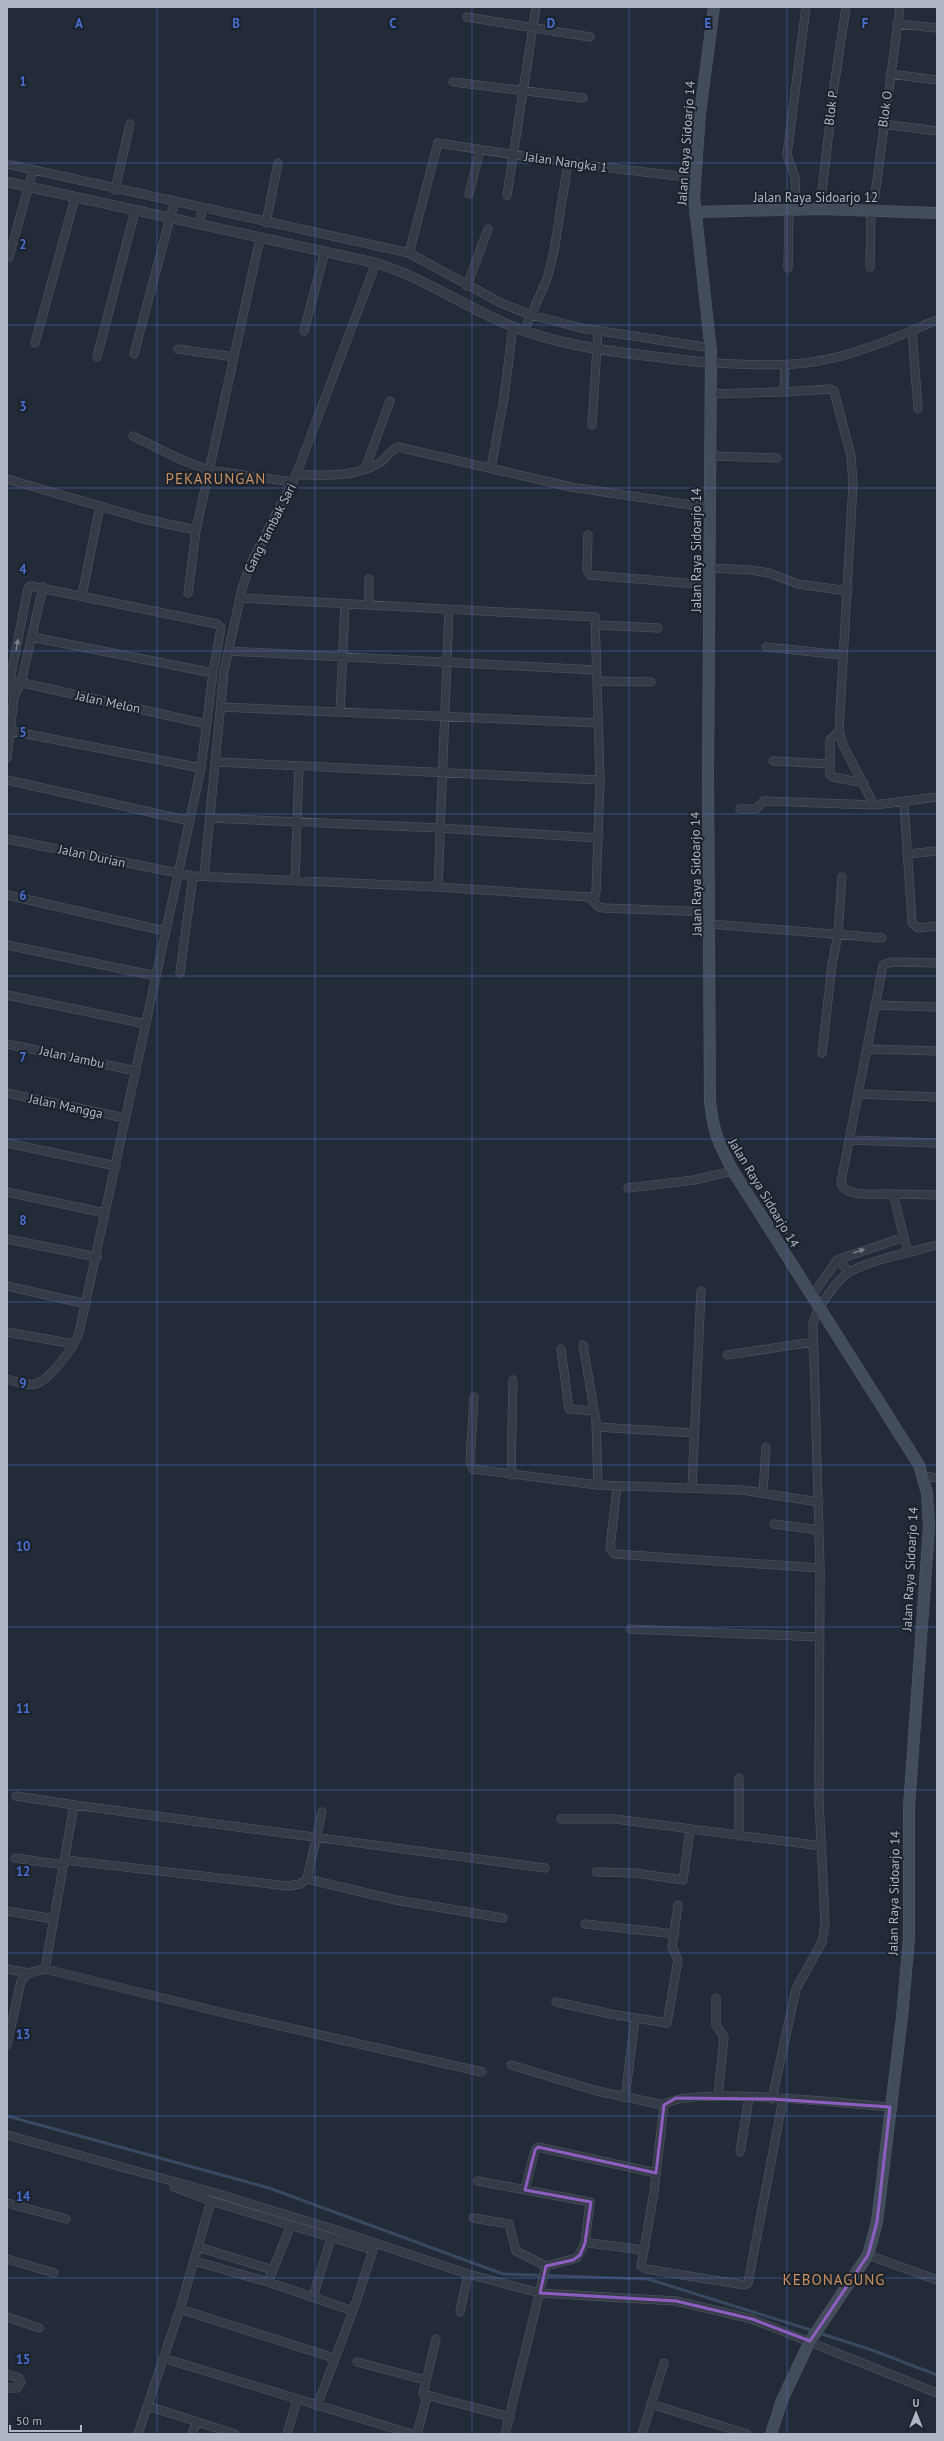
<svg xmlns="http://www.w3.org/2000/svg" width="944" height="2441" font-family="'PT Sans',sans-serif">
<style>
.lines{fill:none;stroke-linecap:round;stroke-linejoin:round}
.stream{stroke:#38485f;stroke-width:3}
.minor-casing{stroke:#525a65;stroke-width:9}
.tertiary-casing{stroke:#525a65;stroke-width:10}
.secondary-casing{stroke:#525a65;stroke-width:12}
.minor{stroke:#353c47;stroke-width:8}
.tertiary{stroke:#353c47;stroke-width:9}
.secondary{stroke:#434c5a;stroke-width:11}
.oneway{fill:#78808c}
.marked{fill:none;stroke:#8d5dc1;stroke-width:3;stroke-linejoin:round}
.grid{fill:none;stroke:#496ed2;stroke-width:1;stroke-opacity:0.55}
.labels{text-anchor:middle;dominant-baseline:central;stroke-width:4;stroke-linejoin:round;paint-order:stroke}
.street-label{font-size:13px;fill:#afb7c4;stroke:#1a222c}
.quarter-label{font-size:15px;letter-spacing:1px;fill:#cd9061;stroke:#1a222c}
.grid-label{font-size:13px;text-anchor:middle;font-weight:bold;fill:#496ed2;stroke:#1a222c;stroke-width:4;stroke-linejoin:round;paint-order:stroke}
</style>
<rect width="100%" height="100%" fill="#222b37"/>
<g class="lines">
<path class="stream" d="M7 2116 269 2188 503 2274 648 2279 814 2331
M819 2333 872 2350 937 2375"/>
<defs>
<path id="minor" d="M467 17 590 37
M897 24 937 28
M890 74 937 80
M453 82 583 98
M883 124 937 131
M7 164 409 253 501 303 531 315 581 328 711 348
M115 190 130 124
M469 194 480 150
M507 195 536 7
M820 209 834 87 846 7
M796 210 795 177 787 155 806 7
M873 210 900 7
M266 223 278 163
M199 224 203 208
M409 253 438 143 568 163 695 178
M9 257 33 170
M870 267 871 210
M788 268 789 210
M467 286 488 229
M912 330 918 409
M304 331 325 251
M524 331 547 279 554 251 568 163
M35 343 75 198
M178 349 234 357
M134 354 174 203
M97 357 135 211
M711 363C744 364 779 367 812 362 855 356 898 336 937 320
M785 365 784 392 829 389 834 391 851 456 853 484 839 731 843 745 874 805 937 797
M712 394 784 392
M592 425 598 331
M133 436 182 460 208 470 293 482
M711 456 777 458
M491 468 504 398 513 327
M365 469 390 401
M296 475C325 475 353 478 379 463 386 459 390 450 398 447L571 487 711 508
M7 479 144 519 196 530
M588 535 587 570 590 575 710 585
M710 568 750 570 769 573 798 584 848 591
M369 579V605
M188 593 196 530 260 238
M82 595 100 506
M240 598 595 617 600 780 596 892 595 896 589 897
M597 625 658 628
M32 637 213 673
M766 647 843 655
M229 651 597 670
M10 680 206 724
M597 681 651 682
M221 707 599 723
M340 712 345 604
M11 731 201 768
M839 731 830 740V775L833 777 864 783
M7 758 14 697 21 683 43 587
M773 761 830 764
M216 762 600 780
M7 780 190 821
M904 802 912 923 918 928 937 926
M740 809H756L764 801 874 805
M210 818 440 828 599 838
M7 839 193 876 438 887 589 897 599 907 604 908 710 912
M907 854 937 851
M204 876 224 671 242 589 250 565 296 475 376 263
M295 881 299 766
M438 887 449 609
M7 895 165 931
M710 924 882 938
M7 945 156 976
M180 973 193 876
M7 995 146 1024
M876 1005 937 1007
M7 1044 136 1071
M868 1049 937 1051
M822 1053 832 965 838 934 842 877
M7 1093 125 1118
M858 1094 937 1097
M850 1140 937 1143
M7 1143 116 1166
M628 1188 694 1180 733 1171
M7 1192 105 1213
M893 1194 937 1195
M7 1239 97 1257
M908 1253 893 1194C879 1193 844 1199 841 1182L883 965 891 962 937 963
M837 1260 850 1272
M7 1286 86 1304
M812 1296 837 1260 904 1237
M7 1332 74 1344
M583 1345 596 1421 598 1485
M561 1349 569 1409 594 1411
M727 1355 813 1342
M7 1379C15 1381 26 1386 35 1384 48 1382 75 1346 79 1333L201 768 213 673 221 628 217 624 31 586 28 588 10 680 14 697
M474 1397 470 1462 473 1469 598 1485 742 1490 819 1502
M597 1427 694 1433
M511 1475 513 1380
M924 1476 937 1478
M617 1486 610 1548 614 1554 820 1568
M692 1487 701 1291
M763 1492 766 1447
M774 1524 819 1530
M630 1629 820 1637
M739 1778V1836
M16 1796 74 1805
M561 1819H615L822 1846
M15 1858 64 1865
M65 1860 288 1886 300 1884 307 1879 322 1812
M596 1872 635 1873 683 1880 690 1830
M307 1879 396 1900 503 1918
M7 1911 54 1919
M585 1924 675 1934
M7 1969 28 1973
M45 1969 220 2012 482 2072
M716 1998V2025L724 2037 718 2097
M556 2002 611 2014 667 2023 678 1960 672 1947 678 1905
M7 2045 21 1981 28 1973 45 1969 74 1805 545 1868
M511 2065 597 2091 664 2105
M625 2098 635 2019
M772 2099 796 1989 822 1942 825 1922 819 1801 820 1568 813 1323C817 1308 838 1278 851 1271 877 1258 909 1253 937 1245
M7 2135 215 2193 336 2230 468 2274 540 2293 676 2301 752 2319 937 2393
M740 2152 749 2098
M478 2181 590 2202 585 2243
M174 2187 211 2201 373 2250 353 2311 317 2406
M525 2190 535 2150 538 2147 656 2173
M7 2203 66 2219
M473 2218 509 2224 516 2251 546 2266 577 2258 585 2243H589L644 2250 654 2192 664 2105C687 2085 853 2104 890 2107
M198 2247 273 2270
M644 2250 641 2266 646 2269 744 2285 748 2283 783 2099
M868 2255 937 2280
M7 2259 54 2273
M194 2261 268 2282 353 2311
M268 2282 291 2225
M313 2297 331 2238
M180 2309 334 2358
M460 2312 468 2274
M7 2317 39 2328
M436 2339 423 2394 510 2417
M163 2358 412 2434
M357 2362 425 2380
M7 2374 19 2378 21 2382 17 2388H7
M651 2404 747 2434
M148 2406 235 2434
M138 2434 180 2309 211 2201
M192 2434 196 2423
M287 2434 297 2400
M417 2434 427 2396
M505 2434 546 2266
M642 2434 664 2363"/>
<path id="tertiary" d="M7 182 376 263C425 278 466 308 514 327 570 350 650 356 711 363"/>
<path id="secondary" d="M714 7 700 113 694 197 711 352 708 775 710 1102C714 1133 718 1143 733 1171L919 1465 927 1493 929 1527 909 1807V1938L902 2017 877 2222 868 2255 810 2341 782 2400 771 2434
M695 212 820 209 937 213"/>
</defs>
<use href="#minor" class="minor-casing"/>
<use href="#tertiary" class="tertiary-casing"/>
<use href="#secondary" class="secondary-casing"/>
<use href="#minor" class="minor"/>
<use href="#tertiary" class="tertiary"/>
<use href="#secondary" class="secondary"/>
</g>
<defs><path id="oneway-solid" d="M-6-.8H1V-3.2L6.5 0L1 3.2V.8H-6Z"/></defs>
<g class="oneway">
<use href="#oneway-solid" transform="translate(17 645) rotate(-80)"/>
<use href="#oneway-solid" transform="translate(859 1251) rotate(-19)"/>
</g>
<path class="marked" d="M676 2098 772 2099 890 2107 877 2222 868 2255 810 2341 752 2319 676 2301 540 2293 546 2266 573 2260 580 2255 585 2243 591 2202 525 2190 535 2150 538 2147 656 2173 664 2105Z"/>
<path class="grid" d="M157 7V2434M315 7V2434M472 7V2434M629 7V2434M787 7V2434M7 163H937M7 325H937M7 488H937M7 651H937M7 814H937M7 976H937M7 1139H937M7 1302H937M7 1465H937M7 1627H937M7 1790H937M7 1953H937M7 2116H937M7 2278H937"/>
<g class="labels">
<g class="street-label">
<text transform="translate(831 108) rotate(-83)">Blok P</text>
<text transform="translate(885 109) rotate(-82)">Blok O</text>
<text transform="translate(686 143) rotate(-86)">Jalan Raya Sidoarjo 14</text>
<text transform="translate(566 162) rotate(8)">Jalan Nangka 1</text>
<text x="816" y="197">Jalan Raya Sidoarjo 12</text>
<text transform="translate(270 528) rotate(-63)">Gang Tambak Sari</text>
<text transform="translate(696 550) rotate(-90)">Jalan Raya Sidoarjo 14</text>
<text transform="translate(108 702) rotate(12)">Jalan Melon</text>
<text transform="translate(92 856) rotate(12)">Jalan Durian</text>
<text transform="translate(696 874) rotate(-91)">Jalan Raya Sidoarjo 14</text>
<text transform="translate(72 1057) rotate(12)">Jalan Jambu</text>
<text transform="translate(66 1106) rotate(12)">Jalan Mangga</text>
<text transform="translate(764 1193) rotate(59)">Jalan Raya Sidoarjo 14</text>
<text transform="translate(910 1569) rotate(-87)">Jalan Raya Sidoarjo 14</text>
<text transform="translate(894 1893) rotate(-89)">Jalan Raya Sidoarjo 14</text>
</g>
<g class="quarter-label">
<text x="216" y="478">PEKARUNGAN</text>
<text x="834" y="2279">KEBONAGUNG</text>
</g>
</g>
<g class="grid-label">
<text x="79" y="28">A</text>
<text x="236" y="28">B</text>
<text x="393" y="28">C</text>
<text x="551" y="28">D</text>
<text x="708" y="28">E</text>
<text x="865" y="28">F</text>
<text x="23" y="86">1</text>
<text x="23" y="249">2</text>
<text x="23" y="411">3</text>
<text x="23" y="574">4</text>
<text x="23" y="737">5</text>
<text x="23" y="900">6</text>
<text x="23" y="1062">7</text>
<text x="23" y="1225">8</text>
<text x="23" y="1388">9</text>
<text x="23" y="1551">10</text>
<text x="23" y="1713">11</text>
<text x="23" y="1876">12</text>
<text x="23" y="2039">13</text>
<text x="23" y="2201">14</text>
<text x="23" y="2364">15</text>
</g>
<rect width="944" height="2441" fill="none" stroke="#afb7c4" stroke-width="16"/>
<g transform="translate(916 2413)" stroke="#1a222c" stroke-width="3" paint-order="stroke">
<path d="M0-3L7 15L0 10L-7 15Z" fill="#afb7c4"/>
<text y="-6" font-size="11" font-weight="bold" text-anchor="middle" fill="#afb7c4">U</text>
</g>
<path d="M10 2425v6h71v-6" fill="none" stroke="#afb7c4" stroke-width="2"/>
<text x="16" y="2425" font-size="12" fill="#afb7c4" stroke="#1a222c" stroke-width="3" paint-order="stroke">50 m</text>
</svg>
